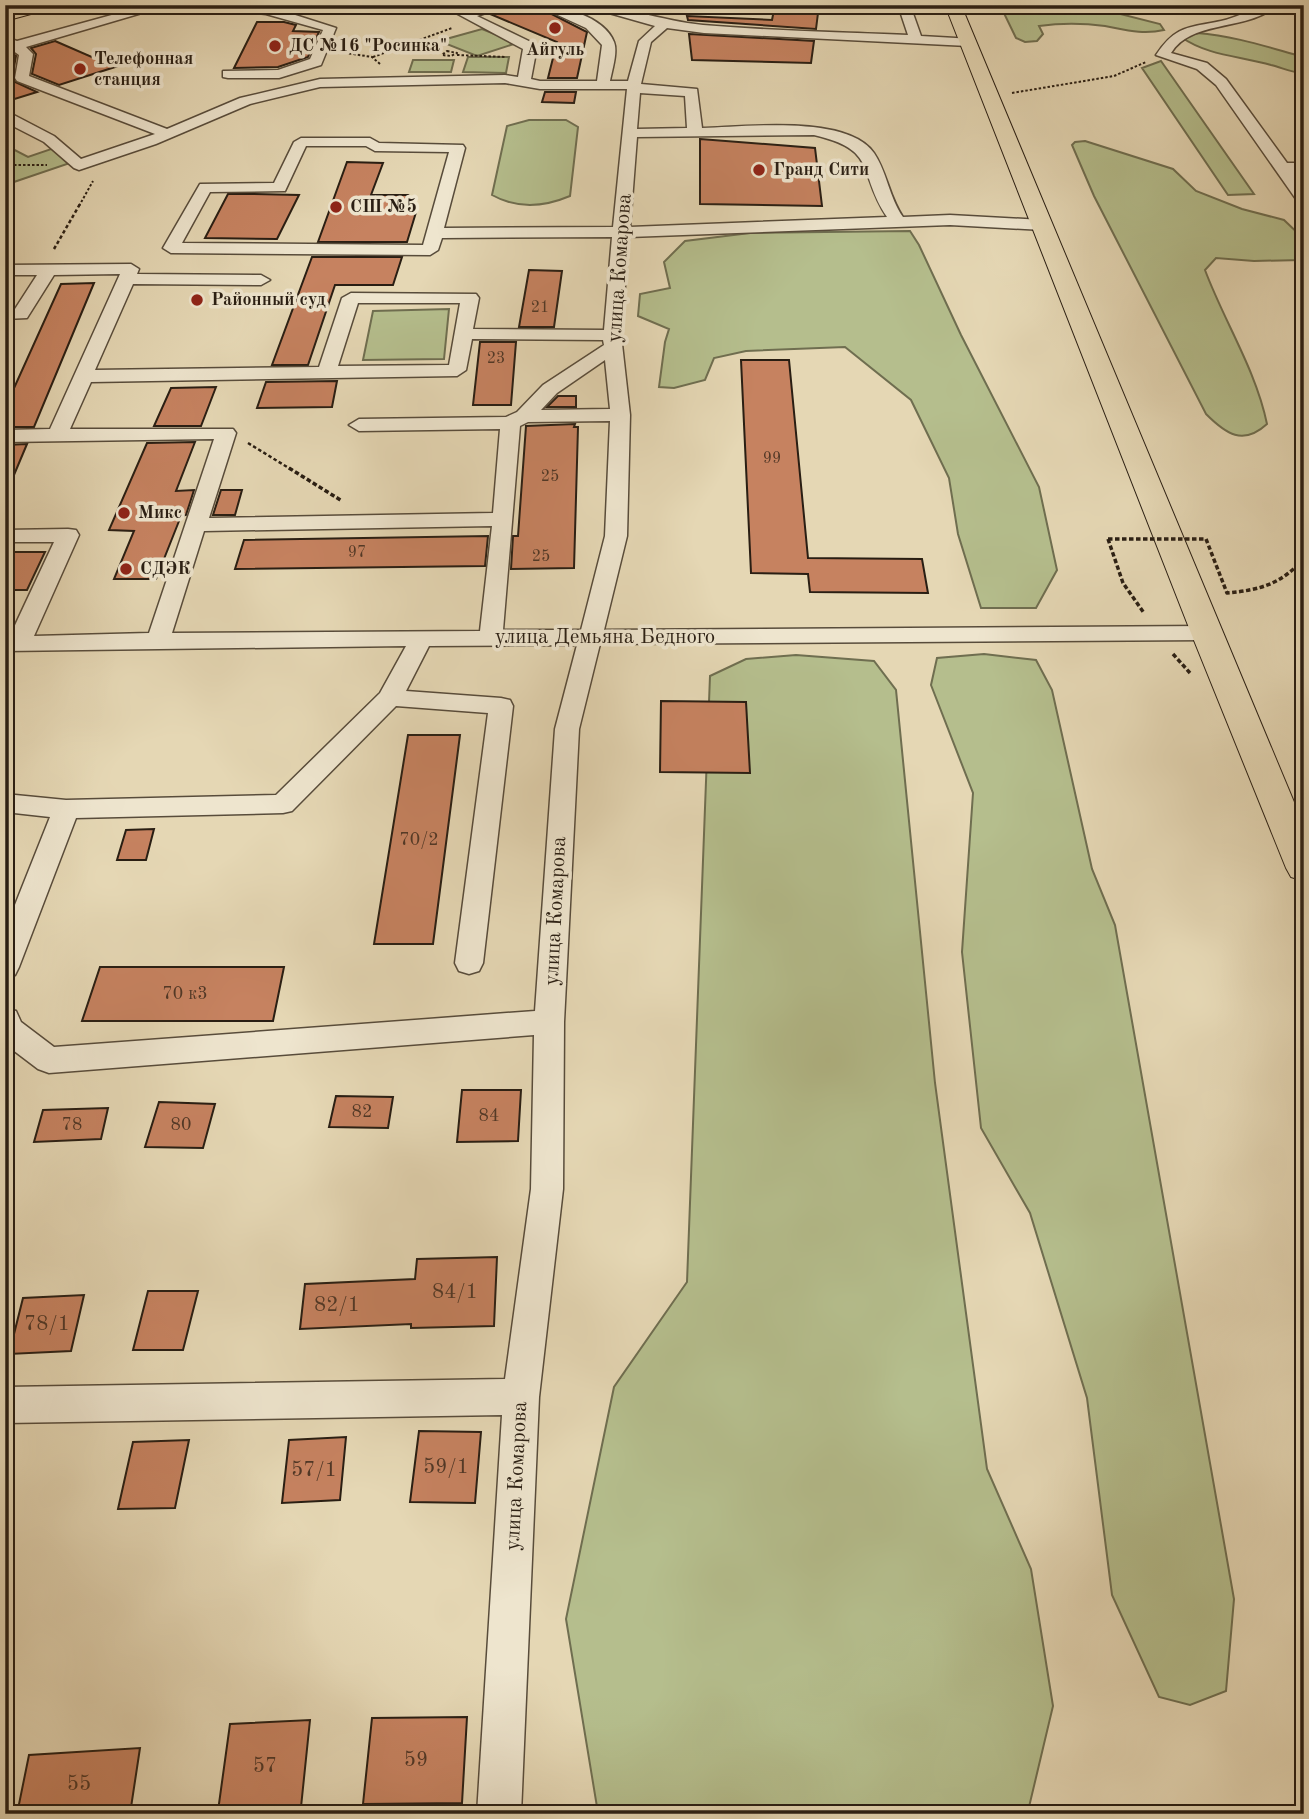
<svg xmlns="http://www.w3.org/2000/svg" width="1309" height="1819" font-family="'Old Standard TT',serif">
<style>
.green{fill:#b5be8d;stroke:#6f6e50;stroke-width:2}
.building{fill:#c68260;stroke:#291e13;stroke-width:2}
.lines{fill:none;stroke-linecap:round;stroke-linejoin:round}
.minor-casing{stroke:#584c3b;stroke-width:3}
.major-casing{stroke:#291e13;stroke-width:2}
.path-far2{stroke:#291e13;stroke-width:2;stroke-dasharray:2.5 2;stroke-linecap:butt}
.path-far1{stroke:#291e13;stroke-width:2.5;stroke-dasharray:3.5 2.5;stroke-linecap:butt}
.path{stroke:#291e13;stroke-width:3.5;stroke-dasharray:4.5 2.5;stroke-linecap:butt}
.minor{fill:#eee5ce;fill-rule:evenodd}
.major{fill:#e5d7b4;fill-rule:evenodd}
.path-bridge{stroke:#291e13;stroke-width:3.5;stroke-dasharray:4.5 2.5;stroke-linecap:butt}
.poi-dot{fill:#8f2418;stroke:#eee5ce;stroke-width:2.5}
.labels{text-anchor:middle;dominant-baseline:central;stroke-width:7;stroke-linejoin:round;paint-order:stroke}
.far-number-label{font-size:16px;fill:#503726}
.far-poi-label{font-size:18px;font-weight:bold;fill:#291e13;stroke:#eee5ce;text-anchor:start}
.number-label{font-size:18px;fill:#503726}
.street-label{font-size:21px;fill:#291e13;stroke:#eee5ce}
.near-number-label{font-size:21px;fill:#503726}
</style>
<rect width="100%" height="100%" fill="#e5d7b4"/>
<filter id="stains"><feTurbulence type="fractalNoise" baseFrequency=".00286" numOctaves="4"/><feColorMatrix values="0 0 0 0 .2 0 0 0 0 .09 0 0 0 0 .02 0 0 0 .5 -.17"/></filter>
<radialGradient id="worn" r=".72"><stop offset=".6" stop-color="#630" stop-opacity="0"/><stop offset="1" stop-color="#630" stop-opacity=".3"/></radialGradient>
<path class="green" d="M1000 5H1085L1160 24 1164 30C1143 35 1126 30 1105 26 1083 23 1060 23 1039 26L1043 34 1037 41 1025 42 1016 38Z
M482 29 517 43 477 56 439 41Z
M1197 33C1235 36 1267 47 1304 57V73C1292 73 1283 68 1271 65 1241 56 1208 56 1181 37Z
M468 57H509L506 73 463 72Z
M413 60H454L451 72H409Z
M1161 61 1254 194 1228 195 1142 68Z
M529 120H566L578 127 570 196C544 207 517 209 492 195L507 126Z
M1085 141 1173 169 1196 191 1242 209 1284 220 1304 239 1301 260 1254 261 1216 258 1205 270C1224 321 1256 370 1267 424 1243 446 1226 434 1206 414L1094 196 1072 145 1075 142Z
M5 145 28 157 54 148 73 162 5 185Z
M910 231 919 245 961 335 1039 487 1057 570 1036 608H981L958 534 949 478 911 400 845 347 746 351 714 358 705 380 674 388 659 387 665 342 669 329 638 316 640 294 670 288 664 262 685 241 750 233Z
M449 309 444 359 363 360 373 311Z
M984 654 1036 660 1052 690 1092 869 1115 925 1234 1599 1226 1691 1190 1705 1159 1697 1112 1595 1087 1398 1030 1213 981 1128 962 952 973 793 931 685 937 658Z
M796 655 874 661 896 690 935 1083 987 1469 1031 1569 1053 1706 1029 1807 1025 1814 598 1813 566 1619 614 1387 687 1282 710 676 746 659Z"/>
<path class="building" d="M510 5H534L587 32 577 78H548L557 42 490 14Z
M775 5H819L816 29 688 20 687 16 772 20Z
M257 22H284L296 25 293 31 319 32 308 57 278 67 234 68Z
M689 34 814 41 811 63 692 60Z
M55 41 115 67 59 85 32 74 36 54 31 48Z
M5 48 16 56 12 78 15 82 37 92 5 102Z
M545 92H576L574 103 542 102Z
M700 139 815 148 822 206 700 204Z
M347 162 383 163 371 195H408L404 208 417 209 407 242H318Z
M228 194H254L299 195 277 239 205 238Z
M312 257H402L393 285H335L308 365H272Z
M529 270 562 271 554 327H519Z
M94 283 34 427H5V408L61 284Z
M480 342H516L511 405H473Z
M741 360H789L808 558 922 559 928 593 810 592 808 574 751 573Z
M337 381 332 407 257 408 266 382Z
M216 387 201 426H154L171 388Z
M558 396H576V407H547Z
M575 424 574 427H578L574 568 511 569 513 536H518L526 426Z
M195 442 176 491 194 490 186 515 181 516 156 579H114L134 531 109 530 147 443Z
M27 444 6 494H5V445Z
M221 490H242L235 515H213Z
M488 536 485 566 235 569 244 540Z
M5 552H45L27 590H5Z
M661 701 746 702 750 773 660 772Z
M408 735H460L433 944H374Z
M154 829 146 860H117L126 830Z
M100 967H284L273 1021H82Z
M462 1090H521L518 1141 457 1142Z
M336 1096 393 1097 388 1128 329 1127Z
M159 1102 215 1104 203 1148 145 1147Z
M108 1108 101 1139 34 1142 43 1110Z
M497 1257 494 1326 411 1328V1324L300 1329 305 1284 415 1279 417 1259Z
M148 1291H198L183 1350H133Z
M84 1295 71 1351 9 1354 23 1298Z
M419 1431 481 1432 475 1503 410 1502Z
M346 1437 340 1500 282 1503 289 1440Z
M189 1440 175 1508 118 1509 133 1442Z
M467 1717 462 1803 363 1804 372 1718Z
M310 1720 301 1807 218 1811 230 1724Z
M140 1748 130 1814H17L29 1755Z"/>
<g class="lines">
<defs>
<path id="minor" d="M148 5H169L26 47 33 54 29 76 167 129 240 98 320 79 505 75 518 77 523 49 441 5C452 5 459 7 469 9 476 10 498 5 508 5L477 16 535 44 537 47 531 79 540 81H597L602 45 586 28 536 5C560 5 604 16 614 42 618 52 612 70 610 81H628L639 41 655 26 581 5C622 5 662 21 703 25 771 31 840 32 908 35L898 5H910L921 36 973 39V45L968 46 704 33 667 28 651 42 641 84 697 89 702 128C744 127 847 114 874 153 887 172 889 197 903 217L950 215 1043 220 1051 225 1043 230 950 225 629 237 621 335 630 415 627 536 604 630 1206 626 1214 628 1218 633 1214 638 1206 640 600 644 579 729 564 1022 563 1189 539 1397 521 1814H477L502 1415 5 1423V1387L505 1379 531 1189 534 1035 49 1073 38 1069 5 1044V1008L16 1011 21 1022 54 1047 535 1011 555 729 577 645 429 646 406 691 501 698 510 700 513 706 483 963 479 971 469 974 459 971 455 963 488 713 396 706 292 811 283 813 76 818 19 967 15 975 5 978V930L50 817 5 812V794L66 800 276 795 380 693 406 646 5 651V637L10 636 54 542H5V530L68 529 76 530 79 535 34 636 149 633 214 439 5 442V430L50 429 120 274 54 275 27 318 5 319V309H15L37 275H5V265L131 264 139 269 137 274 261 275 270 280 261 285 133 284 95 370 319 367 342 298 351 293 476 294 479 298 473 329 604 330 612 237 442 238 438 250 430 255 171 253 163 248 200 184 274 183 294 142 301 138H370L379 143 463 145 465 148 444 228 613 227 627 89H540L505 83 320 87 250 104 156 144 79 170 74 168 44 142 5 122V112L10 113 54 136 81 159 155 134 17 81 15 78 19 55 5 45V37L17 41ZM640 93 685 96 687 128 637 129ZM814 135C879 150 857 172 887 217L630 227 637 137ZM306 146H366L375 151 449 152 423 245 182 243 210 192 285 191ZM358 303H460L449 365 338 366ZM472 339 603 340 604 345 543 385 517 412 506 417 359 419 349 425 359 431 500 429 493 513 209 518 236 433 233 429H70L91 382 457 376 466 370ZM605 360 610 409 541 410 557 393ZM610 421 605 536 581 630H503L520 426 528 422ZM492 526 480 631 172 633 204 531Z
M216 5 267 6 336 28 321 65 279 78H228L223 77V71L278 70 310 59 323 30 266 14 222 9Z
M1262 5H1278C1247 32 1192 19 1171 53L1207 63 1226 79 1287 163H1304V173H1294L1304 187V204L1298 202 1216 85 1197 69 1156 55C1176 25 1188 28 1221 21 1235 18 1248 11 1262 5Z"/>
<path id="major" d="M27 5H55L53 8 5 21V11Z
M945 5H961L1304 826V881L1291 877 1286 868 1191 633Z"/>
</defs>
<use href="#minor" class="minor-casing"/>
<use href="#major" class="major-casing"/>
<path class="path-far2" d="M66 9 79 5
M447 51 457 53 451 56 442 55Z
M340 52 372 57 380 64
M457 55 505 57
M373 57 452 28
M1012 93 1114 76 1146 62
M5 165H47
M79 206 93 181"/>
<path class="path-far1" d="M54 249 80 204
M248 443 292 470"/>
<path class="path" d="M289 468 342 501
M1108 539 1123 583 1144 613
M1206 539 1227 593C1260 590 1282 584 1304 558
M1173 654 1190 673"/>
<use href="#minor" class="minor"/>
<use href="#major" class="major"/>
<path class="path-bridge" d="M1108 539H1206"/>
</g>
<g class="poi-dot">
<circle cx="555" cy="28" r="7"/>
<circle cx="275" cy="46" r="7"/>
<circle cx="80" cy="69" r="7"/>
<circle cx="759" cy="170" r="7"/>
<circle cx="336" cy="207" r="7"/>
<circle cx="197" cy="300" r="7"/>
<circle cx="124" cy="513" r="7"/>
<circle cx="126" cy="569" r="7"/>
</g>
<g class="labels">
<g class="far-number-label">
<text x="540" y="308">21</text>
<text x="496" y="359">23</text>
<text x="772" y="459">99</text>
<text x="550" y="477">25</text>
<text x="357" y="553">97</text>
<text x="541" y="557">25</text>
</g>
<g class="far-poi-label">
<text x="289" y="46">ДС №16 "Росинка"</text>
<text x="555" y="50" text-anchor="middle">Айгуль</text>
<text x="94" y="59">Телефонная<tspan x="94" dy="21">станция</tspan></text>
<text x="773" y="170">Гранд Сити</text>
<text x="350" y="207">СШ №5</text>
<text x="211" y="300">Районный суд</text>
<text x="138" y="513">Микс</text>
<text x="140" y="569">СДЭК</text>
</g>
<g class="number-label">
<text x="419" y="840">70/2</text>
<text x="185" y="994">70 к3</text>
<text x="362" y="1112">82</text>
<text x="489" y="1116">84</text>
<text x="72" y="1125">78</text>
<text x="181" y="1125">80</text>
</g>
<g class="street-label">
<text transform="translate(620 268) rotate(-86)">улица Комарова</text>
<text x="605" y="637">улица Демьяна Бедного</text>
<text transform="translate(556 911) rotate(-87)">улица Комарова</text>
<text transform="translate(517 1476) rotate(-87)">улица Комарова</text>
</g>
<g class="near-number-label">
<text x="455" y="1292">84/1</text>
<text x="337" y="1305">82/1</text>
<text x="47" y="1324">78/1</text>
<text x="446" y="1467">59/1</text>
<text x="314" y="1470">57/1</text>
<text x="416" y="1760">59</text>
<text x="265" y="1766">57</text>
<text x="79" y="1784">55</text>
</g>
</g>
<rect width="1309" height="1819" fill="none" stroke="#e5d7b4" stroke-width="28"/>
<rect x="7" y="7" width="1295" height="1805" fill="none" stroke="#291e13" stroke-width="3.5"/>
<rect x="14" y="14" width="1281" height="1791" fill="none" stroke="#291e13" stroke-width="2"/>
<rect width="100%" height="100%" filter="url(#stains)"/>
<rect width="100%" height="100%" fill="url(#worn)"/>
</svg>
